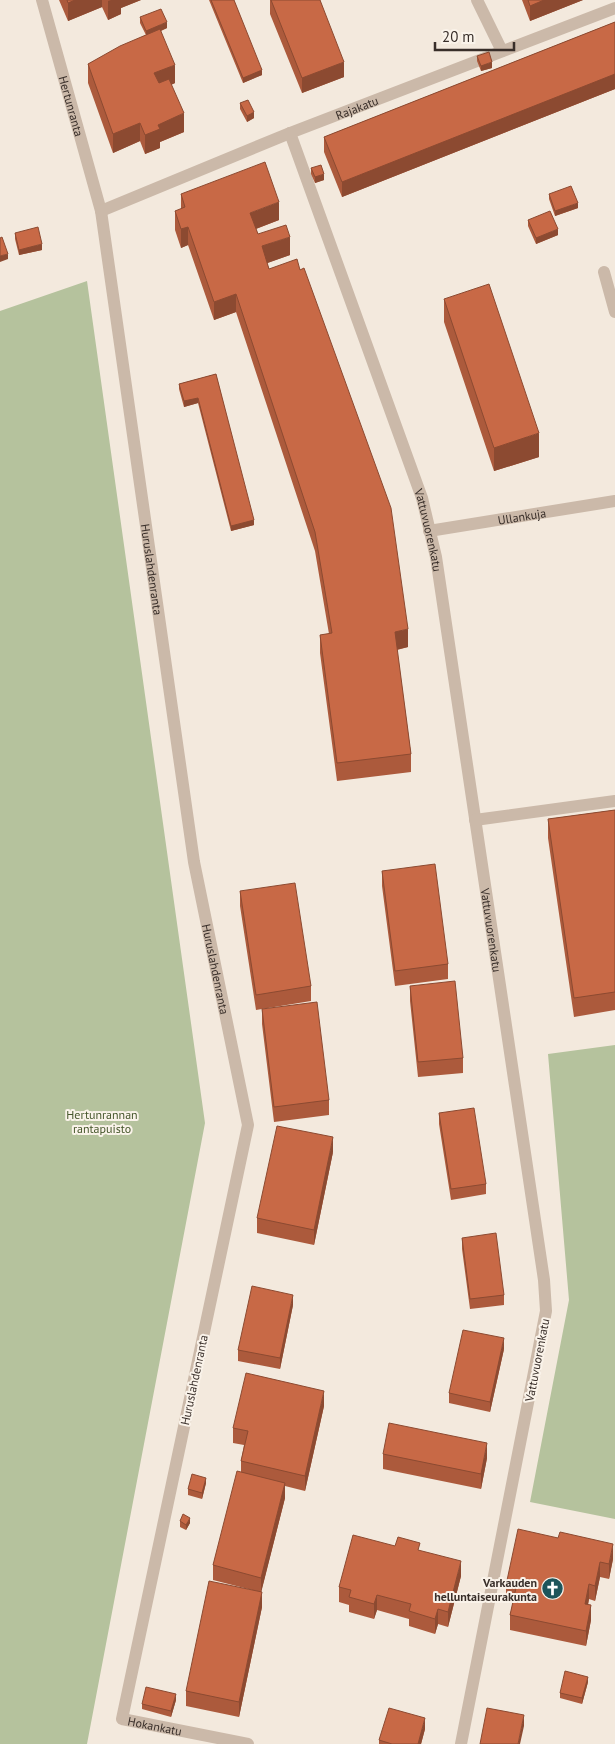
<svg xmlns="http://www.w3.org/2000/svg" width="615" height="1744" font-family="'PT Sans',sans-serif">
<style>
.green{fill:#b5c29d}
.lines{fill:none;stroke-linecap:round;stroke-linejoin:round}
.lane{stroke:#cbb9a9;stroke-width:12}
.street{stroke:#cbb9a9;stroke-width:12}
.wall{fill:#ac5a3c}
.shaded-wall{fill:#8c4a31}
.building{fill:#c86946;stroke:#8c4a31}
.labels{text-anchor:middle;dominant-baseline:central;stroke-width:4;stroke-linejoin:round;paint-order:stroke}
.street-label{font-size:12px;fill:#382e29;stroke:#faf3ea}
.park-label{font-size:12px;fill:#46572c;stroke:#faf3ea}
.poi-label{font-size:12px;font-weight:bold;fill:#382e29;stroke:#faf3ea;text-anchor:end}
</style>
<rect width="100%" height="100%" fill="#f3e9dd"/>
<path class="green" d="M87 281 205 1123 87 1744H0V311Z
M615 1045V1519L530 1502 569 1300 548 1054Z"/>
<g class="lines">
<path class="lane" d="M477 0 502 51"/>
<g class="street">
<path id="s1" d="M42 0 101 211 194 862 248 1125 122 1719 248 1744"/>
<path id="s2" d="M290 133 422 498 436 557 544 1280 546 1311 461 1744"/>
<path id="s3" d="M101 211 290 133 615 8"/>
<path d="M604 272 615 312"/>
<path id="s4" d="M429 531 615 501"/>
<path d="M475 820 615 801"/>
</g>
</g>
<path class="wall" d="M59 0H141L121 8V14L108 20 102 7 68 21Z
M209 0H234L262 75 243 83Z
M270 0H320L344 77 302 93 270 14Z
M522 0H583L530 21Z
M140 17 167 28 161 31 175 83 171 85 184 132 160 142V148L145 154 140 141 113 153 88 83V64L146 35 140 23Z
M615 22V89L342 197 324 152V137Z
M477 56 492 68 481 71 477 61Z
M240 103 254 118 247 122 240 109Z
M311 168 324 180 315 183 311 174Z
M181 194 279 220 256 229 258 234 290 255 267 263 408 647 397 650 411 754V772L337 781 320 653V635L329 634 315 551 236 312 214 320 188 245 181 248 175 230V211L181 209Z
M549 194 578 208 555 216 549 199Z
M528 220 558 235 536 244 528 226Z
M15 233 42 250 19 255 15 239Z
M444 299 539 457 494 471 444 322Z
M216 374 254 525 231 531 198 403 184 407 179 389V384Z
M615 810V1010L574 1017 548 838V819Z
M382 871 448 964V979L395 986 382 886Z
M240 891 311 986V1001L262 1009 329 1100V1115L274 1122 262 1024V1009L256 1010 240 906Z
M410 986 463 1058V1073L418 1077 410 1001Z
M439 1113 486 1184V1194L451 1200 439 1124Z
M333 1152 314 1245 257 1233V1218Z
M462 1238 504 1295V1305L470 1309 462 1249Z
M293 1305 280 1369 238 1361V1350Z
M504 1349 490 1412 449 1403V1393Z
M324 1406 305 1491 285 1486V1498L261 1592 262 1607 239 1717 186 1706V1691L252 1590 213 1580V1565L241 1472V1461L244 1445 233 1443V1428Z
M383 1454 487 1458 481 1489 383 1469Z
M206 1483 202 1499 188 1495V1489Z
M180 1521 190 1523 186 1530 180 1527Z
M395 1546 420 1551 461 1576 448 1627 438 1624 435 1634 409 1626V1619L377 1610 374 1619 349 1612V1605L339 1602V1587Z
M613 1559 609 1579 600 1577 595 1601 589 1599 588 1605 591 1620 586 1646 510 1630V1615L513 1602 506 1600V1585Z
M588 1682 582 1704 560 1698V1693Z
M176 1700 171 1717 142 1709V1704Z
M425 1729 421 1744H379V1740Z"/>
<path class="shaded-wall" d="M75 0H102V7L68 21V3Z
M111 0H141L121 8V14L108 20V1Z
M544 0H583L530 21V6Z
M167 22V28L146 37V31Z
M344 62V77L302 93V78Z
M492 62V68L481 71V66Z
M175 65V83L154 92V73Z
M262 70V75L243 83V78Z
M615 74V89L342 197V182Z
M254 112V118L247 122V116Z
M184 113V132L160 142V148L145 154V135L158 125Z
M140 123V141L113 153V134Z
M324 174V180L315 183V177Z
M279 202V220L250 231V213Z
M578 203V208L555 216V211Z
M188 227V245L181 248V229Z
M558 229V235L536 244V238Z
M290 237V255L262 265V246Z
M42 244V250L19 255V250Z
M8 254V259L0 262V256Z
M236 294V312L214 320V302Z
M198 398V403L184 407V401Z
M539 433V457L494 471V448Z
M254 520V525L231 531V526Z
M408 629V647L395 650V632Z
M333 1137V1152L314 1245V1230Z
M293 1295V1305L280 1369V1358Z
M504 1338V1349L490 1412V1402Z
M324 1391V1406L305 1491V1476Z
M487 1443V1458L481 1489V1474Z
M206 1478V1483L202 1499V1493Z
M285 1483V1498L261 1593V1578Z
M190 1518V1523L186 1530V1525Z
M613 1544V1559L609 1579V1564Z
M461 1561V1576L448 1627V1612Z
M600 1562V1577L595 1601V1586Z
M589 1584V1599L585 1619V1604Z
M262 1592V1607L239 1717V1702Z
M377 1595V1610L374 1619V1604Z
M591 1605V1620L586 1646V1631Z
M438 1609V1624L435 1634V1619Z
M588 1677V1682L582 1704V1698Z
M176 1694V1700L171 1717V1711Z
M524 1715V1726L520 1744H518Z
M425 1718V1729L421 1744H418Z"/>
<path class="building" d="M67 0H75L68 3Z
M211 0H234L262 70 243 78Z
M271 0H320L344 62 302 78Z
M528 0H544L530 6Z
M161 9 167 22 146 31 140 17Z
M615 22V74L342 182 324 137Z
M160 29 175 65 154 73 159 83 169 79 184 113 158 125 160 129 145 135 140 123 113 134 88 64 120 46Z
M489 52 492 62 481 66 477 56Z
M248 100 254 112 247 116 240 103Z
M265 162 279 202 250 213 258 234 286 225 290 237 262 246 269 269 297 259 300 270 304 268 391 508 408 629 395 632 411 754 337 763 320 635 332 633 315 532 236 294 214 302 188 227 181 229 175 211 185 207 181 194Z
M321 165 324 174 315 177 311 168Z
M571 186 578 203 555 211 549 194Z
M550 211 558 229 536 238 528 220Z
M38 227 42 244 19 250 15 233Z
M2 237 8 254 0 256V238Z
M489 284 539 433 494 448 444 299Z
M216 374 254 520 231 526 198 398 184 401 179 384Z
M615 810V992L574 998 548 819Z
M435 864 448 964 395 971 382 871Z
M295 883 311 986 256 995 240 891Z
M455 981 463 1058 418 1062 410 986Z
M317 1002 329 1100 274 1107 262 1009Z
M474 1108 486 1184 451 1189 439 1113Z
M277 1126 333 1137 314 1230 257 1218Z
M496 1233 504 1295 470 1299 462 1238Z
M252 1286 293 1295 280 1358 238 1350Z
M463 1330 504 1338 490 1402 449 1393Z
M246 1373 324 1391 305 1476 241 1461 248 1431 233 1428Z
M389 1423 487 1443 481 1474 383 1454Z
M237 1471 285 1483 261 1578 213 1565Z
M192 1474 206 1478 202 1493 188 1489Z
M183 1514 190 1518 186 1525 180 1521Z
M518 1529 558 1538 560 1532 613 1544 609 1564 600 1562 595 1586 589 1584 585 1604 591 1605 586 1631 510 1615 516 1588 506 1585Z
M353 1535 395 1546 398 1537 420 1543 418 1550 461 1561 448 1612 438 1609 435 1619 409 1611 411 1604 377 1595 374 1604 349 1597 351 1590 339 1587Z
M209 1581 262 1592 239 1702 186 1691Z
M565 1671 588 1677 582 1698 560 1693Z
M146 1687 176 1694 171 1711 142 1704Z
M389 1708 425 1718 418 1744H392L379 1740Z
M487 1708 524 1715 518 1744H480Z"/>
<defs>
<symbol id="church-disc" viewBox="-11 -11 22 22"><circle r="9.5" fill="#1d555b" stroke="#faf3ea"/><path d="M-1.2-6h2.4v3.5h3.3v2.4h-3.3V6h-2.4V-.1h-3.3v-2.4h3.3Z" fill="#fff"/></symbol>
</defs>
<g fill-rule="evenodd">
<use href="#church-disc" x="540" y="1576" width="25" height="25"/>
</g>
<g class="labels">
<g class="street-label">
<text stroke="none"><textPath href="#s1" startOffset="110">Hertunranta</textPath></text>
<text stroke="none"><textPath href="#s3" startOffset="276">Rajakatu</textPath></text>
<text stroke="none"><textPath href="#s4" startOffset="94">Ullankuja</textPath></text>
<text stroke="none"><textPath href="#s2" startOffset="421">Vattuvuorenkatu</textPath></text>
<text stroke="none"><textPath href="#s1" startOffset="581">Huruslahdenranta</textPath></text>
<text stroke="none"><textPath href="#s2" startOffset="826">Vattuvuorenkatu</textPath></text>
<text stroke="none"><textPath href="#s1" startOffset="986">Huruslahdenranta</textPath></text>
<text transform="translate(537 1360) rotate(-79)">Vattuvuorenkatu</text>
<text transform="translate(194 1380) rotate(-78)">Huruslahdenranta</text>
<text stroke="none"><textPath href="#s1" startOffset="1786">Hokankatu</textPath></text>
</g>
<g class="park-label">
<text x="102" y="1114">Hertunrannan<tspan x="102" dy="14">rantapuisto</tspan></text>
</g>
<g class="poi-label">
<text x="537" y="1582">Varkauden<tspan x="537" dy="14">helluntaiseurakunta</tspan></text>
</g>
</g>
<path d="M435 42v8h79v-8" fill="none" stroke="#382e29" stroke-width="2.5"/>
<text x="442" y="42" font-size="15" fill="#382e29" stroke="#faf3ea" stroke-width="4" paint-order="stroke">20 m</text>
</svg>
